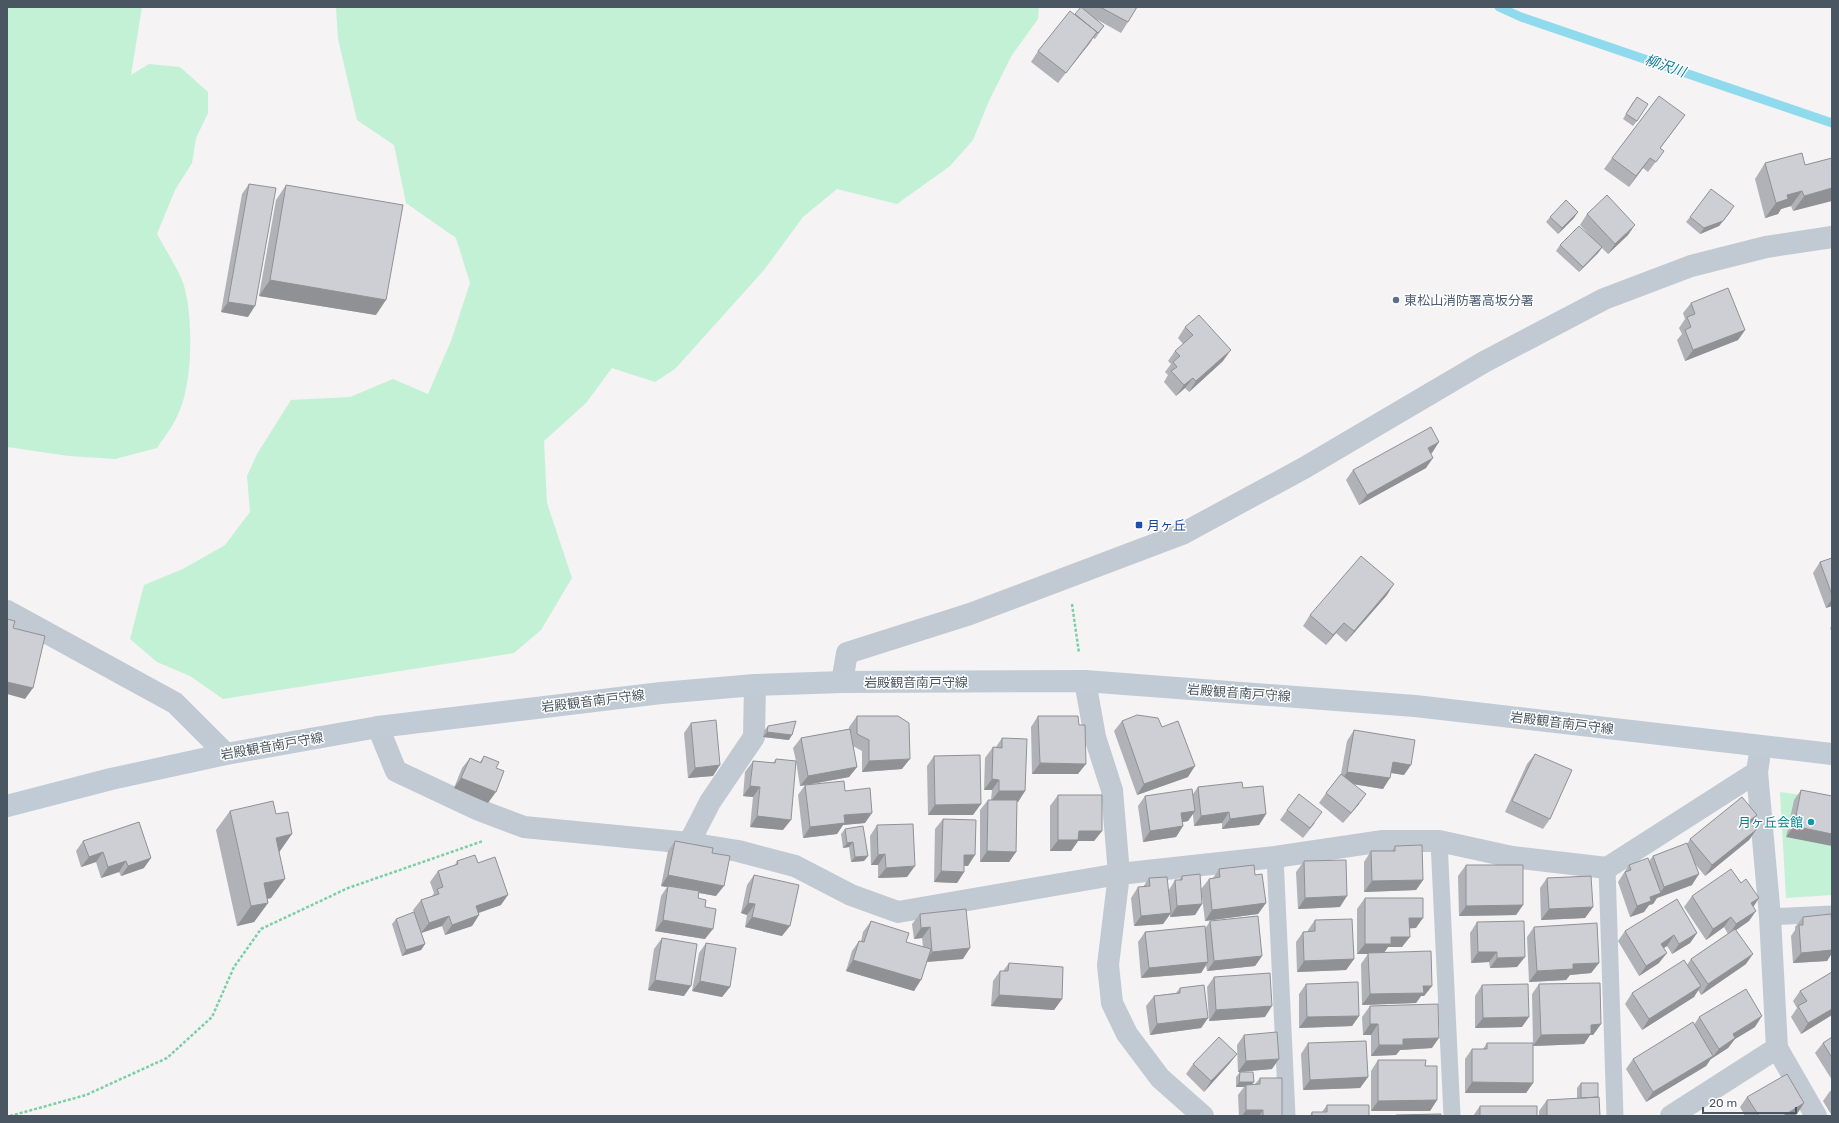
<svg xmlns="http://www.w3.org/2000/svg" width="1839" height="1123" font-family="Rubik,'Noto Sans JP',sans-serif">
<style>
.green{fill:#c3f1d5}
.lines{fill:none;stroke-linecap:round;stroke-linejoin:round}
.stream{stroke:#90daee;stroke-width:9}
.path{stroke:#7ad0a6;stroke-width:2.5;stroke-dasharray:3 2;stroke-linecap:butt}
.service{stroke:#c1cad2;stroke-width:17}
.minor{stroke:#c1cad2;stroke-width:22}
.tertiary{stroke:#c1cad2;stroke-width:22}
.secondary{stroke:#c1cbd6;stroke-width:22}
.wall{fill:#b0b2b7}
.shaded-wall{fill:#909195}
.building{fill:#cdcfd5;stroke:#909195}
.service-dot{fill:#5c6f8a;stroke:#fff;stroke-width:1.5}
.transit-dot{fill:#1a4fb4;stroke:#fff;stroke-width:1.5}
.culture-dot{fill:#0f9aa8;stroke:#fff;stroke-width:1.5}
.labels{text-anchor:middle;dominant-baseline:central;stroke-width:3;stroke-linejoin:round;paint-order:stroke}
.service-label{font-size:13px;fill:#4e5e75;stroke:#fff;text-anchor:start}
.transit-label{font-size:13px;fill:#164399;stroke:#fff;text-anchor:start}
.street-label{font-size:13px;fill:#4a5661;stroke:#fff}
.culture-label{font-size:13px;fill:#0d838f;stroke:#fff;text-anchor:end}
.water-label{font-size:14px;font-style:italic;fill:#0c7c9b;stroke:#fff}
</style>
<rect width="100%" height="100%" fill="#f5f3f3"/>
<path class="green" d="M7 7H142L131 75 149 64 180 67 208 92V113L196 138 192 163 175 190 157 234C165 249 175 264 182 280 194 310 193 383 179 412 174 425 164 437 157 448L115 459 69 456 7 447Z
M336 7H1039L1038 19 1012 55 989 101 973 140 950 166 897 204 837 189 803 217 764 270 675 369 655 382 612 368 586 403 544 441 547 503 572 578 541 630 514 653 223 699 190 676 157 662 130 639 144 585 183 569 225 545 250 512 247 476 257 454 291 400 350 397 393 379 428 394 451 341 470 283 456 238 406 203 394 145 357 120 338 39Z
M1780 792 1832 799V895L1786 898Z"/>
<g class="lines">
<path class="stream" d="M1499 7 1521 17 1832 123"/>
<path class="path" d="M1072 604 1079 653
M10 1116 86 1095 167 1058 212 1017 234 967 261 929 348 888 483 841"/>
<path class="service" d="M1439 841 1452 1116
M1275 857 1287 1116
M1607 868 1615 1116
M1770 917 1832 914"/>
<path class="minor" d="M7 611 175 703 226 754
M1085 681 1095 737 1112 790 1119 874 1108 965 1112 1003 1127 1034 1160 1078 1203 1116
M755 685 754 737 710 802 689 843 738 851 795 866 851 895 898 912 1119 874 1275 857 1383 841H1439L1512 857 1607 868 1757 772
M378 727 396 771 479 810 524 827 689 843
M1777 1048 1816 1116
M1671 1116 1777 1048 1770 917 1757 772 1759 759"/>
<path class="tertiary" d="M842 682 847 653 970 614 1182 534 1304 468 1484 362 1604 299 1691 266 1766 247 1832 237"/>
<path class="secondary" d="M7 806 111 779 226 754 378 727 661 693 755 685 842 682 1085 681 1415 706 1832 754"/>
</g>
<path class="wall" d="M1084 7H1137L1128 22 1121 33 1096 19 1104 26 1095 39 1093 38 1058 83 1031 62 1038 51 1075 14 1083 9Z
M1633 102 1637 121 1633 126 1623 119Z
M1677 126 1660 148 1664 151 1648 172 1643 168 1629 187 1604 169 1612 158Z
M1832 158 1793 211 1791 206 1781 209 1778 214 1765 218 1755 179 1765 163 1805 165Z
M249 184 248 317 221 312 242 194Z
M286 185 376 315 259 296 276 200Z
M1731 211 1719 226 1700 234 1686 222 1690 217Z
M1587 214 1628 235 1608 254 1602 248 1598 253 1579 272 1556 251 1560 245 1593 239 1580 225Z
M1550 217 1574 218 1558 234 1546 222Z
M1691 303 1745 330 1738 340 1685 361 1677 340 1682 334 1679 328 1685 319 1683 313Z
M1185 327 1223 361 1189 392 1185 388 1176 396 1164 382 1168 375 1165 372 1171 364 1168 361 1175 351 1183 344 1178 338Z
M1431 453 1426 468 1359 505 1346 480 1353 470 1432 453Z
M1832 558V606L1826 608 1813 573 1820 562Z
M1387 595 1346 642 1336 633 1326 645 1303 626 1310 615Z
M1832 626V632L1830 628Z
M857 716 902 769 862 772V751L853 746 857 767 849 777 812 784 845 791 865 823 843 825 837 834 803 838 798 795 805 785 800 786 796 761 783 830 750 827 753 797 743 796 745 772 753 761 773 763 776 759 796 761 793 748 801 738 849 729V727Z
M1038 716 1078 774H1032L1031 727Z
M1122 721 1162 727 1188 777 1137 795 1114 731Z
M691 723 713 776 688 778 684 733Z
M768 726 789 740 763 737 764 731Z
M1354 730 1404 775 1391 773 1383 789 1354 784 1359 804 1343 823 1319 803 1326 793 1341 774 1347 741Z
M1002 738 1025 791 1018 802H1017L1016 852 1009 862H980V810L988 800H991L992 790H984L985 758 993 747H996Z
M1535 754 1550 819 1543 829 1505 812 1527 764Z
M484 756 496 768 488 803 454 788 462 768 470 758 480 762Z
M934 756 973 815H928L927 766Z
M1198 787 1243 788 1266 814 1259 825 1222 829V823L1194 826 1193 814 1188 821 1182 822 1183 826 1176 837 1143 842 1138 806 1145 796 1193 794Z
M1801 790 1832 796 1786 837 1794 800Z
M1058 795 1102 831 1094 841H1078L1071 851H1050V806Z
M1287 810 1315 823 1303 838 1280 820Z
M230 811 271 898 267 899 268 903 254 922 237 926 216 830Z
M1757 815 1751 824 1756 830 1749 840 1705 876 1696 865 1692 885 1657 898 1653 904 1649 905 1644 912 1630 917 1618 882 1629 865 1649 861 1653 856 1688 843 1690 839Z
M943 819 968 866H964V872L957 883 934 882 935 829Z
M877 825 907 877 878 878V865H871L870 836Z
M845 829 868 856 864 861 851 862 849 847 843 848 841 834Z
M83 841 144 868 121 876 119 872 101 878 96 862 81 867 76 851Z
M675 841 712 853 716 896 699 893 698 898 705 907V939L655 931 661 896 667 887 661 886 668 851Z
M1395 846 1423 880 1416 890 1364 892V862L1371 851H1392Z
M457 861 478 863 501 905 479 913V915L472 926 445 935 442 926 421 933 425 944 421 950 402 956 392 924 396 919 414 913 413 910 421 900 432 896 434 893 430 882 438 871 455 865Z
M1304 861 1340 907 1298 909 1296 872Z
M1466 865 1523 905 1516 915 1459 916 1458 876Z
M1219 869 1255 875 1266 903 1258 914 1205 921 1201 889 1209 879 1213 878Z
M754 875 782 936 745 927 747 915 741 913 747 885Z
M1182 876 1202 904 1195 915 1170 917V914L1163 924 1134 926 1131 898 1138 887H1143L1149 878 1169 890 1175 880H1179Z
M1547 878 1593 907 1585 918 1541 920 1540 888Z
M1692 896 1753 906 1749 921 1736 930 1746 964 1701 995 1698 990 1694 997 1642 1030 1625 1004 1632 993 1687 965 1691 959 1728 934 1724 927 1706 940 1684 907Z
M1365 898 1416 928H1409L1402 947H1388L1384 953 1432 986 1424 996H1421L1416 1003 1362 1005 1361 964 1368 954H1357V909Z
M920 914 963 959 927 962 914 991 846 971 852 951 859 941H861L863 932 871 921 906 942 923 947 922 938 914 939 912 924Z
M1803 917 1832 925V953L1827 961 1793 963 1791 936 1795 930V927Z
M1315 920 1354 959 1346 970 1297 972 1296 942 1303 932H1308V930Z
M1210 921 1262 956 1255 966 1207 971 1206 965 1201 973 1141 978 1138 942 1145 932 1205 929Z
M1477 922 1517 967 1490 968 1489 962 1471 963 1470 933Z
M1534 927 1599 963 1591 973 1570 975 1566 980 1529 982 1527 937Z
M1625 931 1697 933 1690 943 1672 954 1667 946 1664 948 1659 963 1639 976 1618 941Z
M662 938 684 996 648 990 654 949Z
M706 943 730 987 722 997 692 991 699 953Z
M1009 963 1062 999 1054 1010 991 1006 993 981 1000 971H1003Z
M1832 973V1015L1801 1034 1791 1017 1797 1008 1793 1001 1800 991Z
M1214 977 1265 1017 1209 1021 1207 987Z
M1306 984 1359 1016 1352 1026 1299 1028V994Z
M1539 984 1601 1024 1593 1035H1590L1584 1044 1533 1046V1083L1526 1093H1465V1059L1472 1049H1483L1487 1043H1533L1532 994Z
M1482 985 1522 1027 1475 1028V996Z
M1180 988 1208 1018 1201 1028 1150 1035 1146 1006 1154 996 1176 993Z
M1370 1006 1432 1048 1400 1050 1396 1055 1371 1056V1035H1363L1362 1017Z
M1699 1017 1755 1027 1735 1039 1728 1048 1711 1059V1058L1706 1066 1646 1102 1626 1069 1633 1059 1694 1025Z
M1244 1035 1272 1069 1238 1072 1237 1045Z
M1832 1037V1080L1815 1053 1823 1043Z
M1308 1043 1368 1077 1360 1088 1303 1090 1301 1054Z
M1237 1054 1229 1064 1204 1092 1186 1074 1193 1064Z
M1378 1060 1425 1066 1437 1100 1430 1111H1371V1071Z
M1240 1072 1252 1085 1255 1084 1260 1078 1282 1116H1239L1238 1095 1244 1087H1236V1077Z
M1581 1083 1598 1097 1600 1116H1539V1111L1547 1100 1577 1099V1088Z
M1832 1090V1116L1823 1101 1830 1091Z
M1747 1097 1804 1103 1797 1114 1793 1116H1745L1740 1107Z
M1327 1105 1369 1116H1310L1312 1112H1322Z
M1480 1106 1537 1116H1473Z"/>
<path class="shaded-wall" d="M1097 32 1090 43 1058 83 1066 73Z
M1685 115 1677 126 1653 158 1660 148Z
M1650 158 1643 168 1629 187 1636 176Z
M1832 188V201L1793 211 1804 196Z
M1802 191 1791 206 1781 209 1778 214 1765 218 1776 203 1787 195Z
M1731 211 1719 226 1700 234 1704 228Z
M1578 212 1574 218 1558 234 1562 228Z
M1635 225 1628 235 1608 254 1615 244Z
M1602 247 1598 253 1579 272 1583 267Z
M270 280 386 300 376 315 259 296Z
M228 302 255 306 248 317 221 312Z
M1745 330 1738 340 1685 361 1693 350Z
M1231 350 1223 361 1189 392 1196 381Z
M1193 378 1185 388 1176 396 1184 385Z
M1439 442 1432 453 1421 459 1428 448Z
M1433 458 1426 468 1359 505 1367 495Z
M1394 584 1387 595 1346 642 1354 631Z
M1832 599V606L1826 608Z
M1344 623 1336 633 1326 645 1333 635Z
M7 682 33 688 25 699 7 694Z
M767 732 792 735 789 740 763 737Z
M910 759 902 769 862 772 869 761Z
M1393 762 1411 765 1404 775 1386 772Z
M1040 763 1086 764 1078 774H1032Z
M720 765 713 776 688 778 695 768Z
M1195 766 1188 777 1137 795 1144 784Z
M857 767 849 777 800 786 808 776Z
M1347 772 1390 778 1383 789 1340 782Z
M461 778 496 792 488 803 454 788Z
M992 779 999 780 992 790H984Z
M750 786 760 787 753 797 743 796Z
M999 791H1025L1018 802 991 801Z
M1366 794 1359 804 1343 823 1351 813Z
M981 804 973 815H928L935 805Z
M1195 811 1188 821 1173 824 1181 813Z
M1229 812 1222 823 1194 826 1201 816Z
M872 813 865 823 843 825 837 834 803 838 810 827 844 815Z
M1266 814 1259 825 1222 829 1230 819Z
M1757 815 1750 826 1749 821Z
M757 816 791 820 783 830 750 827Z
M1183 826 1176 837 1143 842 1150 831Z
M1794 826 1832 834V846L1786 837Z
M1756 830 1749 840 1705 876 1712 865Z
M1079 831H1102L1094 841H1078L1071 851H1050L1058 840Z
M292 834 278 854 276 838Z
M853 842 849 847 843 848 847 843Z
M987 851 1016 852 1009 862H980Z
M103 852 96 862 81 867 89 857Z
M885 854 878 865H871L878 855Z
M964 855H975L968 866 957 865Z
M868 856 864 861 851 862 855 857Z
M151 858 144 868 121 876 128 866Z
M126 861 119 872 101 878 108 867Z
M915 866 907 877 878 878 886 868Z
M941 871 964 872 957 883 934 882Z
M1699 874 1692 885 1657 898 1653 904 1649 905 1644 912 1630 917 1637 906 1650 897 1660 893 1664 887Z
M668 875 724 886 716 896 668 887V886L667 887 661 886Z
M285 879 271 898 250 903 264 883Z
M1423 880 1416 890 1364 892 1372 881Z
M508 895 501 905 469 916 476 906Z
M1347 896 1340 907 1298 909 1305 898Z
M1759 898 1752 909 1751 903Z
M268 903 254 922 237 926 251 906Z
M748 903 755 904 747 915 741 913Z
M1266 903 1258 914 1205 921 1212 910Z
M1202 904 1195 915 1170 917 1177 906Z
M1523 905 1516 915 1459 916 1466 906Z
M1593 907 1585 918 1541 920 1549 909Z
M1756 911 1749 921 1729 935 1736 924Z
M1171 913 1163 924 1134 926 1141 916Z
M479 915 472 926 445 935 452 925Z
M449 916 442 926 421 933 429 923Z
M752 917 790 926 782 936 745 927Z
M1731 917 1724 927 1706 940 1713 929Z
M1409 918H1423L1416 928 1402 929Z
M663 920 713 929 705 939 655 931Z
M930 927 922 938 914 939 921 928Z
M1697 933 1690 943 1672 954 1679 944Z
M1674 935 1667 946 1654 954 1661 944Z
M1391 937H1410L1402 947H1388L1383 954 1368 953V954H1357L1365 944Z
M425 944 421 950 402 956 406 950Z
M970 948 963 959 925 962 932 952Z
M1832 950V953L1827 961 1793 963 1801 953Z
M1478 952H1497L1489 962 1471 963Z
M1667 953 1659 963 1639 976 1646 966Z
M1753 954 1746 964 1701 995 1708 984Z
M1262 956 1255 966 1207 971 1214 961Z
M1525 957 1517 967 1490 968 1497 958Z
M1354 959 1346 970 1297 972 1304 961Z
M853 960 921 980 914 991 846 971Z
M1208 962 1201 973 1141 978 1149 968Z
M1599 963 1591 973 1570 975 1566 980 1529 982 1537 971 1573 964Z
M655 980 691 986 684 996 648 990Z
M700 981 730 987 722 997 692 991Z
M1423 986H1432L1424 996H1421L1416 1003 1362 1005 1370 994Z
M1701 986 1694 997 1642 1030 1649 1019Z
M999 995 1062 999 1054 1010 991 1006Z
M1272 1006 1265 1017 1209 1021 1216 1010Z
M1832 1009V1015L1801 1034 1808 1023Z
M1359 1016 1352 1026 1299 1028 1307 1017Z
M1762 1016 1755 1027 1735 1039 1728 1048 1711 1059 1719 1049 1733 1034Z
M1529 1017 1522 1027 1475 1028 1483 1018Z
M1208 1018 1201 1028 1150 1035 1157 1024Z
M1370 1024H1378L1371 1035H1363Z
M1601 1024 1593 1035H1590L1584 1044 1533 1046 1541 1035 1591 1025Z
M1439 1038 1432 1048 1400 1050 1396 1055 1371 1056 1379 1045 1403 1039Z
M1237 1054 1229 1064 1204 1092 1211 1081Z
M1713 1056 1706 1066 1646 1102 1653 1092Z
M1279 1059 1272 1069 1238 1072 1246 1061Z
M1368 1077 1360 1088 1303 1090 1310 1080Z
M1239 1082H1254L1250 1087 1246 1085 1244 1087H1236Z
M1472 1082 1533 1083 1526 1093H1465Z
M1437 1100 1430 1111H1371L1378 1101Z
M1804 1103 1797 1114 1793 1116H1783Z
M1246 1110H1263L1259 1116H1242Z"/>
<path class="building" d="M1081 7 1104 26 1098 33 1075 14Z
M1100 7H1137L1128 22Z
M1070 11 1097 32 1066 73 1038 51Z
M1659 96 1685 115 1660 148 1664 151 1656 162 1650 158 1636 176 1612 158Z
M1637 97 1648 104 1637 121 1626 114Z
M1802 153 1805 165 1832 158V188L1804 196 1802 191 1787 195 1788 199 1776 203 1765 163Z
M249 184 276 188 255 306 228 302Z
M286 185 403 205 386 300 270 280Z
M1711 189 1734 206 1723 221 1704 228 1690 217Z
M1607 195 1635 225 1615 244 1587 214Z
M1566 200 1578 212 1562 228 1550 217Z
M1579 226 1602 247 1583 267 1560 245Z
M1728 288 1745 330 1693 350 1685 330 1691 327 1687 317 1695 314 1691 303Z
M1199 315 1231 350 1196 381 1193 378 1184 385 1171 371 1177 367 1173 362 1180 356 1175 351 1193 335 1185 327Z
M1431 427 1439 442 1428 448 1433 458 1367 495 1353 470Z
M1361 556 1394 584 1354 631 1344 623 1333 635 1310 615Z
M1832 558V595L1820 562Z
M7 619 15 621 13 628 45 636 33 688 7 682Z
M1137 715 1158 718 1162 727 1178 721 1195 766 1144 784 1122 721Z
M857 716H898L909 723 910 759 869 761V740L857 734Z
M1038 716H1078L1079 725H1085L1086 764 1040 763Z
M716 720 720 765 695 768 691 723Z
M796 721 792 735 767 732 768 726Z
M850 729 857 767 808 776 801 738Z
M1354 730 1415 740 1411 765 1393 762 1390 778 1347 772Z
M1002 738 1027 739 1025 791H999V780L992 779 993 747 1002 748Z
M1535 754 1572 770 1550 819 1512 801Z
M980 755 981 804 935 805 934 756Z
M484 756 499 762 496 768 504 771 496 792 461 778 470 758 481 763Z
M776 759 796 761 791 820 757 816 760 787 750 786 753 761 775 763Z
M1341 774 1366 794 1351 813 1326 793Z
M844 781 845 791 870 788 872 813 844 815 845 823 810 827 805 785Z
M1242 782 1243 788 1263 786 1266 814 1230 819 1229 812 1201 816 1198 787Z
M1192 789 1195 811 1181 813 1183 826 1150 831 1145 796Z
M1801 790 1832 796V834L1794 826Z
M1299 794 1322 812 1310 828 1287 810Z
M1058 795H1102V831H1079L1078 840H1058Z
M1742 797 1757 815 1749 821 1756 830 1712 865 1690 839Z
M988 800H1017L1016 852 987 851Z
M273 801 276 814 288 812 292 834 276 838 285 879 264 883 268 903 251 906 230 811Z
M943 819 976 820 975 855H964V872L941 871Z
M139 822 151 858 128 866 126 861 108 867 103 852 89 857 83 841Z
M913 824 915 866 886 868 885 854 878 855 877 825Z
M863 826 868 856 855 857 853 842 847 843 845 829Z
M675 841 713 848 712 853 730 856 724 886 668 875Z
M1687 843 1699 874 1664 887 1653 856Z
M1422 845 1423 880 1372 881 1371 851H1395V846Z
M475 855 478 863 495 857 508 895 476 906 479 915 452 925 449 916 429 923 421 900 439 894 437 889 443 887 438 871 458 864 457 861Z
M1648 858 1661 893 1650 897 1651 901 1637 906 1625 872 1631 870 1629 865Z
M1346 860 1347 896 1305 898 1304 861Z
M1254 865 1255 875 1262 874 1266 903 1212 910 1209 879 1220 877 1219 869Z
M1466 865H1523V905L1466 906Z
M1731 869 1741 883 1746 879 1759 898 1751 903 1756 911 1736 924 1731 917 1713 929 1692 896Z
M1200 874 1202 904 1177 906 1175 880H1182V876Z
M754 875 799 885 790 926 752 917 755 904 748 903Z
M1591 876 1593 907 1549 909 1547 878Z
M1167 877 1171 913 1141 916 1138 887 1150 886 1149 878Z
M668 886 699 891 698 898 706 900 705 907 716 909 713 929 663 920Z
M1365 898H1423V918H1409L1410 937H1391V944H1365Z
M1677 899 1697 933 1679 944 1674 935 1661 944 1667 953 1646 966 1625 931Z
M966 909 970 948 932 952 930 927 921 928 920 914Z
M414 912 425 944 406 950 396 919Z
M1831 914 1832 925V950L1801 953 1799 925H1803V917Z
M1258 916 1262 956 1214 961 1210 921Z
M1352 919 1354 959 1304 961 1303 932 1315 931V920Z
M871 921 909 933 906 942 931 949 921 980 853 960 859 941 864 942Z
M1524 921 1525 957 1497 958V952H1478L1477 922Z
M1597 923 1599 963 1573 964V969L1537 971 1534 927Z
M1205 926 1208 962 1149 968 1145 932Z
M1735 929 1753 954 1708 984 1691 959Z
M662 938 697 944 691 986 655 980Z
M706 943 736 948 730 987 700 981Z
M1431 951 1432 986H1423L1424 993 1370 994 1368 953Z
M1684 960 1701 986 1649 1019 1632 993Z
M1009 963 1063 967 1062 999 999 995 1000 971H1008Z
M1832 972V1009L1808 1023 1798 1006 1807 1001 1800 991Z
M1270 973 1272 1006 1216 1010 1214 977Z
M1358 982 1359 1016 1307 1017 1306 984Z
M1600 983 1601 1024 1591 1025V1034L1541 1035 1539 984Z
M1528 984 1529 1017 1483 1018 1482 985Z
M1204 985 1208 1018 1157 1024 1154 996 1180 993V988Z
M1746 989 1762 1016 1733 1034 1735 1038 1719 1049 1699 1017Z
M1438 1004 1439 1038 1403 1039V1045H1379L1378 1024H1370V1006Z
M1693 1022 1713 1056 1653 1092 1633 1059Z
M1277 1032 1279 1059 1246 1061 1244 1035Z
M1219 1037 1237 1054 1211 1081 1193 1064Z
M1832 1037V1058L1823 1043Z
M1366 1041 1368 1077 1310 1080 1308 1043Z
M1487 1043H1533V1083L1472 1082V1049H1487Z
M1378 1060H1426L1425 1066H1437V1100L1378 1101Z
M1240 1072H1253L1254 1082H1239Z
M1787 1074 1804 1103 1783 1116H1759L1747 1097Z
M1260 1078H1282V1116H1263V1110H1246V1085L1260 1084Z
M1581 1083H1598V1097L1581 1098Z
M1599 1097 1600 1116H1547V1100Z
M1327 1105H1369V1116H1312V1112H1327Z
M1480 1106H1537V1116H1480Z
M1441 1114V1116H1396V1115Z"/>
<circle class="service-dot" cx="1396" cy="300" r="4"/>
<rect class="transit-dot" x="1135" y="521" width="8" height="8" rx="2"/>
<circle class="culture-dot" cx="1811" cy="822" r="4"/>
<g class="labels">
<g class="service-label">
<text x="1404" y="300">東松山消防署高坂分署</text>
</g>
<g class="transit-label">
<text x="1147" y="525">月ヶ丘</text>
</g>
<g class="street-label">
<text x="916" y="682">岩殿観音南戸守線</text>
<text transform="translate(1239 693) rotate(4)">岩殿観音南戸守線</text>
<text transform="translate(593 701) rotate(-7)">岩殿観音南戸守線</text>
<text transform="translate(1562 723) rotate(7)">岩殿観音南戸守線</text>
<text transform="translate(272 746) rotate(-10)">岩殿観音南戸守線</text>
</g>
<g class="culture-label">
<text x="1803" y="822">月ヶ丘会館</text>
</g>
<g class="water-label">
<text transform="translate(1665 66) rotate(19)">柳沢川</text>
</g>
</g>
<rect width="1839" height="1123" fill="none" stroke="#4a5661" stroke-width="16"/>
<path d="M1703 1107v6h93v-6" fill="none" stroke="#4a5661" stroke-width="2"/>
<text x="1709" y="1107" font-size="12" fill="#4a5661" stroke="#ffffff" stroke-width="3" paint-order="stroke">20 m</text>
</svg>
